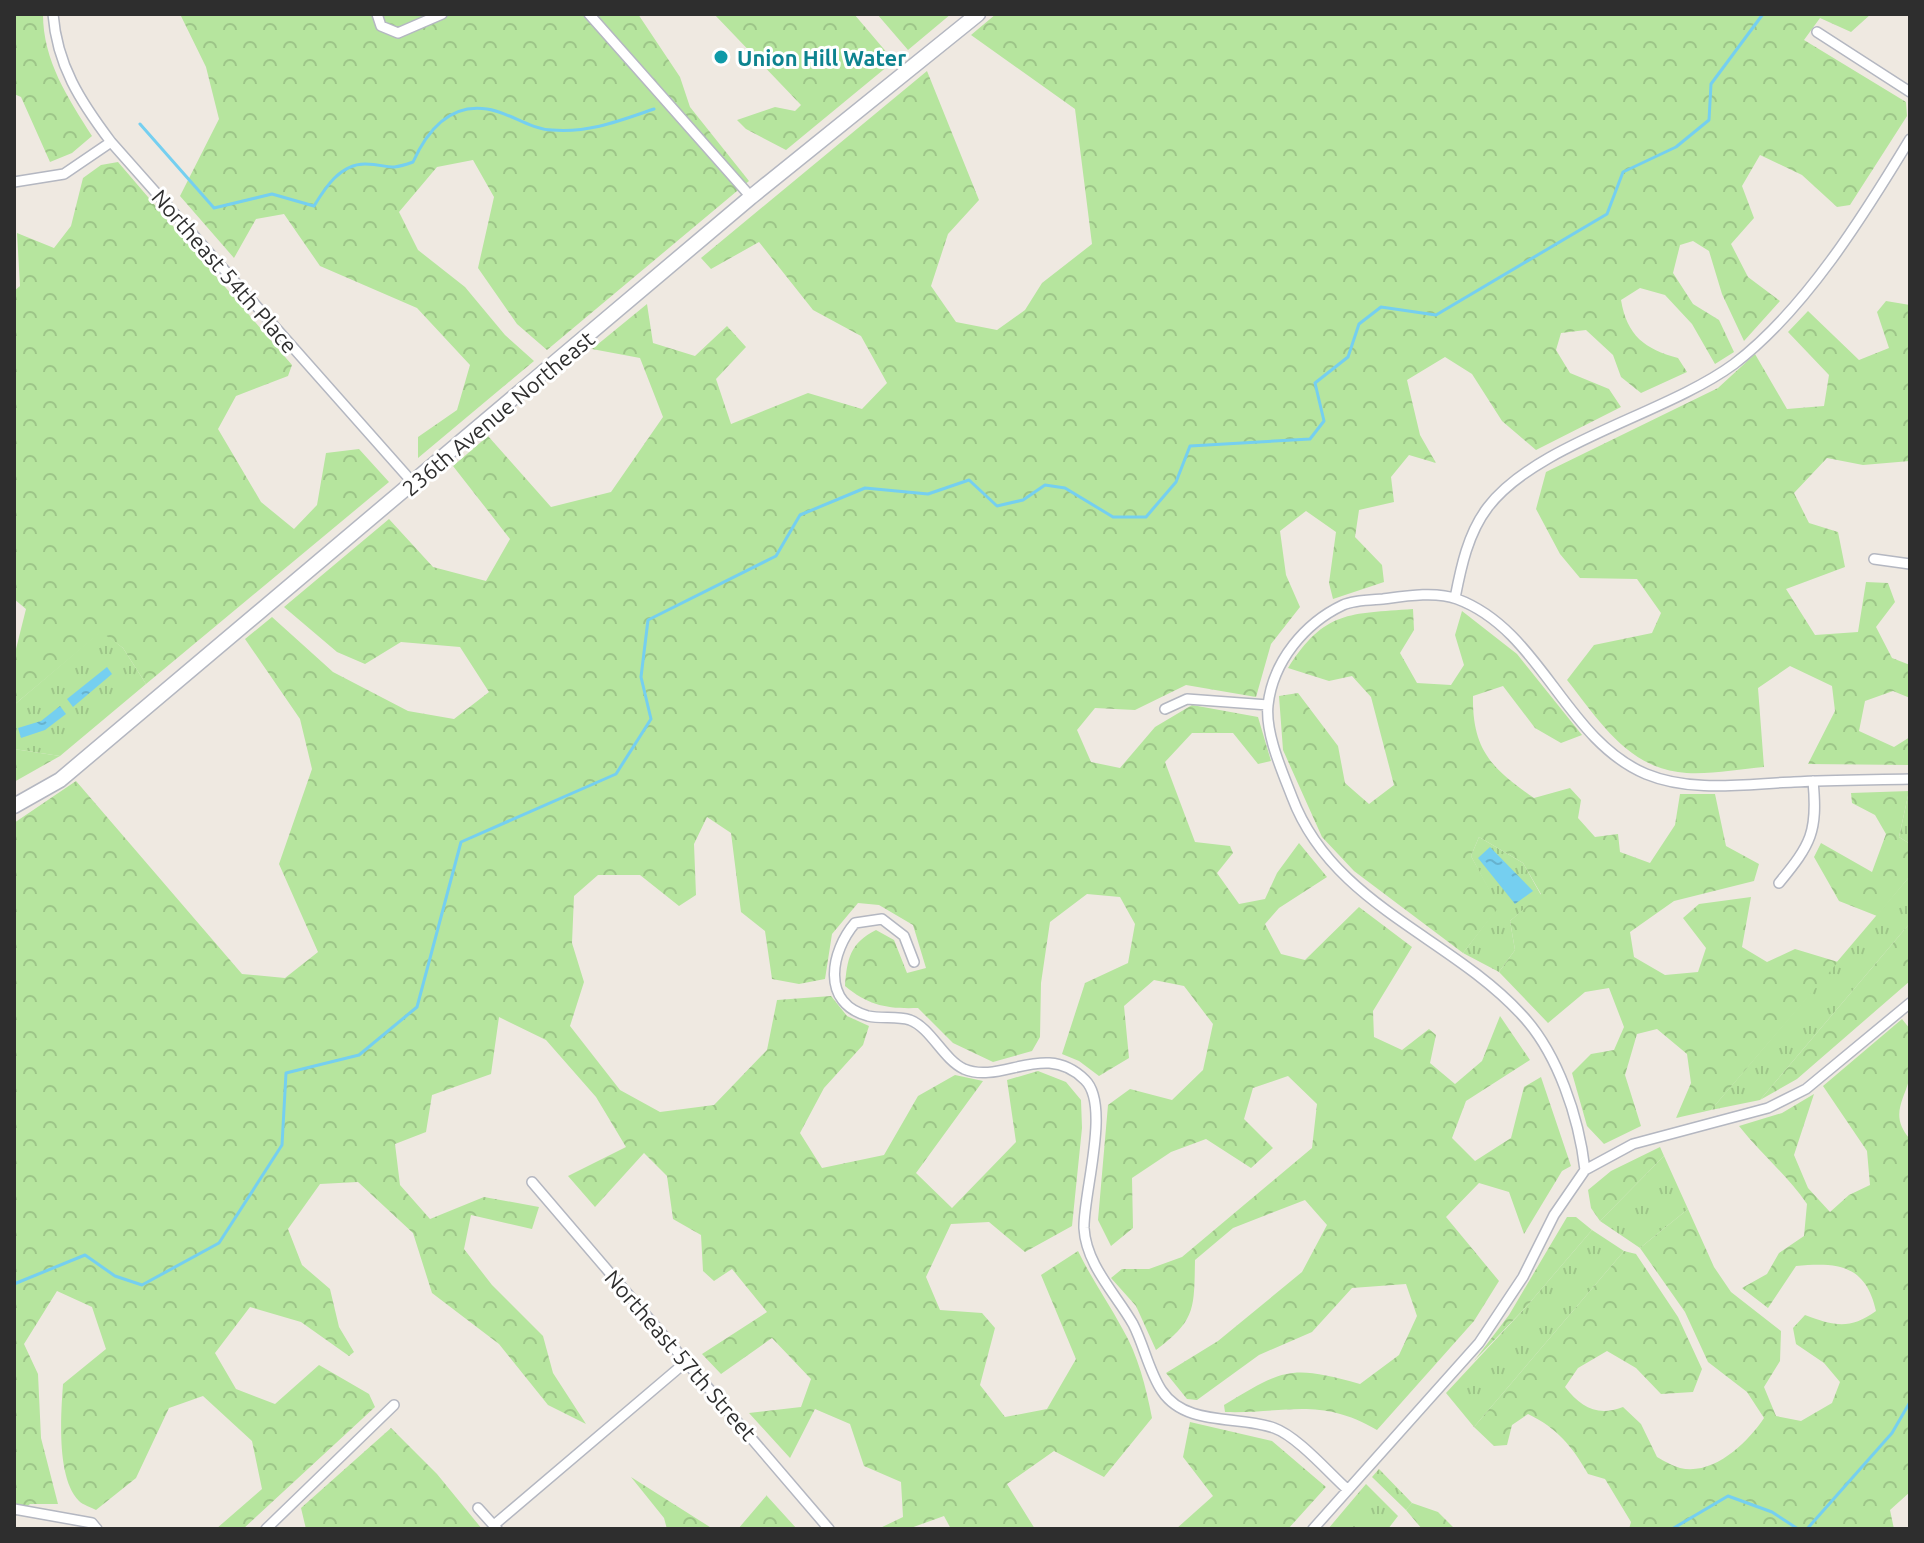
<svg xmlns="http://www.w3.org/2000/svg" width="1924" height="1543" font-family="Ubuntu,sans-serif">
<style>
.grass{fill:url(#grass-tufts)}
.forest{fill:url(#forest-crowns)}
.water{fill:url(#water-ripples)}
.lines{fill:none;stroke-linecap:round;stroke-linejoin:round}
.stream{stroke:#75cff0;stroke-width:3}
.street-casing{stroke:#b4b7c1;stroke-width:12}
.secondary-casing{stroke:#b4b7c1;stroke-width:17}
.street{stroke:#fff;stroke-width:9}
.secondary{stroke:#fff;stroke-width:14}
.culture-dot{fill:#0f9aa8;stroke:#fff;stroke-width:3}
.labels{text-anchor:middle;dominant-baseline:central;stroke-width:6;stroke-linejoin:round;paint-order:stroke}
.culture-label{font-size:22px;font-weight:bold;fill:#0d838f;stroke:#fff;text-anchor:start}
.street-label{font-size:22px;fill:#2e2e2e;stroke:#fff}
</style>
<defs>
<pattern id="grass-tufts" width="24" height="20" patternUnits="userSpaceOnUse" patternTransform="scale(2)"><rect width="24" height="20" fill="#b6e59e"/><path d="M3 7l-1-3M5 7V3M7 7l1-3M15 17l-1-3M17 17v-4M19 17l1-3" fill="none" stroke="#9dc588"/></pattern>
<pattern id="forest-crowns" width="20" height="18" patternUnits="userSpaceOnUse" patternTransform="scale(2)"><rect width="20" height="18" fill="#b6e59e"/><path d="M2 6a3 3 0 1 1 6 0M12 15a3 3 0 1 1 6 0" fill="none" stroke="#9dc588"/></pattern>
<pattern id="water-ripples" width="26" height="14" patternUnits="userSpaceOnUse" patternTransform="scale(2)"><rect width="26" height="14" fill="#75cff0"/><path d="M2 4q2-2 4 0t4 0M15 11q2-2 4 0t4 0" fill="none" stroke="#66b2ce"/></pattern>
</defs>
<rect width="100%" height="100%" fill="#efe9e1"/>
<path class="grass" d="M101 631 123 648 146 684 60 756 14 749V705Z
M1909 791H1910V844L1899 837Z
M1479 837 1523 863 1541 895 1510 921 1515 950 1499 972 1463 953 1498 907 1471 856Z
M1910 876V923L1760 1100 1711 1110Z
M1664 1156 1688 1209 1640 1248 1600 1221Z
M1592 1230 1624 1251 1474 1427 1446 1393 1526 1307Z
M1379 1469 1412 1503 1406 1510 1372 1477Z
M1366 1484 1398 1516 1388 1529H1328Z"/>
<path class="forest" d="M14 14H43C43 61 68 98 92 136L72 153 50 162 21 97 14 94Z
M180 14H638L680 77 690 107 749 181 547 350 517 324 478 268 494 197 473 160 437 167 399 212 418 250 465 287 505 335 534 361 418 458V437L457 410 470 365 417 308 320 266 284 214 256 219 234 258 180 196 219 119 206 67Z
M714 14H854L894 61 786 150 746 129 737 120 775 107 795 111 801 105Z
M877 14H951L908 50Z
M996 14H1871L1851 32 1820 18 1804 40 1906 102 1907 116 1850 205 1837 207 1802 175 1760 155 1742 186 1754 218 1731 244 1748 277 1780 301 1744 341 1722 294 1709 251 1693 241 1680 245 1673 273 1693 304 1719 320 1734 352 1715 364 1692 324 1665 295 1640 288 1621 300C1627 336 1645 349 1678 358L1687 372 1641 393 1621 377 1613 355 1586 330 1561 333 1556 350 1570 373 1609 389 1621 407 1536 450 1502 421 1472 374 1445 357 1407 380 1420 435 1436 463 1409 455 1391 477 1394 502 1359 510 1355 537 1382 565 1384 582 1333 599 1329 583 1336 532 1306 511 1280 531 1286 575 1300 607 1271 644 1256 697 1186 685 1135 710 1095 708 1077 730 1091 762 1120 768 1155 727 1192 705 1258 717 1271 761 1258 764 1233 733H1192L1165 762 1195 842 1230 846 1233 853 1217 873 1239 904 1265 899 1277 873 1299 843 1327 877 1279 908 1265 924 1281 954 1305 960 1359 907 1412 947 1373 1011 1374 1037 1402 1050 1429 1029 1436 1035 1430 1063 1455 1084 1482 1061 1500 1016 1530 1060 1466 1101 1452 1138 1475 1161 1511 1138 1524 1087 1541 1077 1571 1166 1562 1171 1524 1234 1509 1192 1479 1183 1446 1217 1499 1281 1474 1321 1377 1430C1319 1396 1286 1414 1225 1412L1224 1405C1285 1368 1291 1365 1360 1384L1399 1355 1417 1316 1406 1284 1352 1288 1312 1332 1259 1355 1197 1400 1187 1399 1166 1373 1218 1341 1302 1272 1327 1225 1305 1200 1233 1228 1195 1260C1194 1309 1196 1320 1156 1350L1136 1306 1111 1278 1122 1269H1149L1182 1257 1312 1148 1317 1104 1288 1076 1253 1088 1244 1119 1273 1148 1251 1168 1206 1139 1171 1152 1132 1178 1133 1228 1111 1246 1098 1220 1108 1105 1130 1089 1172 1100 1203 1070 1213 1024 1184 986 1154 980 1124 1006 1129 1058 1099 1076 1079 1061 1062 1054 1085 983 1128 963 1135 924 1120 897 1087 894 1050 922 1041 983 1040 1037 1032 1051 993 1062 953 1043 918 1008C888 1009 869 1006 845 986 847 959 850 943 876 930L894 940 907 973 926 968 913 925 879 905 858 903 832 934 825 979 799 984 772 979 765 931 741 912 731 833 707 817 694 844 696 895 679 906 640 875H598L574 896 572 943 584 982 570 1026 620 1090 660 1112 714 1105 767 1050 777 1000 831 996 847 1016 869 1026 863 1045 824 1088 800 1133 822 1168 884 1155 918 1096 955 1075 983 1081 916 1173 952 1208 1016 1142 1007 1080 1038 1071 1066 1082 1081 1100 1082 1128 1072 1226 1025 1252 989 1222 951 1224 926 1277 940 1310 982 1313 995 1328 980 1385 1005 1417 1047 1409 1076 1359 1041 1275 1078 1251C1091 1278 1108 1302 1122 1328 1138 1355 1146 1387 1152 1418L1104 1477 1054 1451 1007 1484 1035 1529H951L944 1516 908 1529H878L903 1517 901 1482 864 1466 850 1424 815 1409 790 1458 749 1413 801 1407 811 1379 772 1338 721 1374 702 1354 767 1312 732 1269 714 1281 703 1271 701 1235 673 1219 667 1176 644 1153 595 1207 568 1176 626 1147 596 1097 546 1040 499 1017 491 1074 432 1095 426 1132 395 1144 400 1185 430 1219 484 1197 539 1207 532 1229 471 1215 464 1249 492 1285 543 1336 553 1373 586 1424 548 1405 499 1344 432 1293 413 1233 358 1182 320 1184 288 1229 302 1265 330 1289 339 1327 354 1352 349 1356 301 1322 250 1307 215 1353 236 1389 275 1404 319 1365 369 1394 375 1407 243 1529H216L262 1489 252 1441 203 1396 169 1408 136 1478 96 1510C91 1507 83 1505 79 1501 56 1478 61 1414 63 1384L106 1349 92 1307 57 1291 24 1344 38 1374 41 1438 58 1504H30L16 1516 14 1529V823L76 781 242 974 285 978 318 952 279 864 312 769 300 719 245 639 272 617 333 672 408 711 454 719 489 692 460 647 401 642 365 664 337 652 284 607 389 519 433 567 486 581 510 539 453 466 488 436 551 507 611 492 663 417 640 358 592 349 647 304 653 343 695 356 727 326 746 347 716 379 731 424 808 393 862 409 887 383 861 336 813 310 759 242 711 269 701 258 927 71 979 200 948 234 931 286 956 322 997 330 1025 310 1042 283 1092 244 1075 109 971 35Z
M118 162 292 365 288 376 236 396 218 429 261 502 294 529 317 505 326 453 359 449 389 482 146 684 123 648 101 632 14 705V657L26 609 14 599V291L20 286 17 233 54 248 71 226 83 178 101 165Z
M1886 301 1910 305V461L1863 465 1827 458 1794 493 1809 523 1838 532 1845 567 1786 589 1815 635 1858 632 1866 582 1888 583 1895 602 1876 627 1892 658 1910 665V698L1893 691 1865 701 1859 731 1894 747 1910 737V765L1808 764 1835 711 1832 686 1790 666 1758 688 1764 767C1737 769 1704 776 1678 772 1626 765 1597 718 1567 680L1594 645 1652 633 1661 613 1637 579 1580 578 1560 554 1536 509 1546 472 1718 388 1755 354 1787 409 1824 406 1829 375 1788 332 1808 311 1859 360 1889 348 1877 312Z
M1413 609 1414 630 1400 653 1417 683 1451 685 1464 665 1455 635 1462 611 1517 654 1582 735 1561 743 1535 728 1503 686 1473 696C1472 750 1492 769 1534 798L1570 788 1581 800 1578 818 1595 837 1618 834 1620 852 1650 863 1675 825 1680 794H1715L1726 846 1759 864 1754 881 1674 901 1630 932 1634 957 1665 975 1698 972 1706 948 1683 918 1699 904 1751 897 1742 947 1767 962 1795 949 1838 962 1711 1110 1676 1118 1691 1083 1687 1054 1657 1029 1637 1034 1625 1075 1641 1126 1604 1144 1587 1126 1572 1073 1591 1054 1614 1050 1624 1027 1609 988 1585 992 1548 1023 1499 972 1515 950 1510 921 1541 894 1523 863 1479 837 1471 856 1499 907 1463 953 1354 871 1322 837 1283 750 1279 696 1298 693 1338 746 1345 783 1369 804 1394 785 1371 697 1352 676 1329 681 1288 668C1325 610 1349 614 1413 609Z
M14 749 60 756 14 782Z
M1909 791 1899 837 1910 844V876L1877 916 1839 901 1814 857 1821 843 1872 872 1886 834 1875 815 1852 803 1851 793Z
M1910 923V981L1797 1079 1760 1100Z
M1902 1019 1910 1029C1910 1044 1914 1066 1909 1080 1903 1102 1890 1116 1910 1139V1492L1890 1510 1894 1529H1629L1631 1522 1605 1479 1588 1474C1572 1446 1557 1428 1528 1414L1512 1425 1507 1445 1494 1446 1474 1427 1624 1251 1636 1254 1678 1317 1702 1369 1693 1392 1661 1394 1636 1368 1607 1351 1578 1368 1565 1387C1581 1407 1597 1417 1623 1407L1641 1424 1657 1457C1664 1461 1673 1466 1680 1468 1714 1476 1748 1442 1764 1418L1747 1392 1708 1362 1685 1312 1640 1248 1688 1209 1714 1267 1731 1292 1781 1331 1780 1361 1764 1387 1776 1416 1801 1421 1832 1403 1840 1382 1824 1363 1796 1344 1793 1328 1805 1315C1834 1326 1850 1330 1876 1311 1866 1265 1838 1262 1796 1266L1768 1308 1742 1288 1767 1274 1779 1253 1804 1236 1807 1204C1787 1175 1761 1154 1739 1126L1782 1113 1814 1094 1794 1155 1808 1188 1830 1212 1849 1195 1870 1185 1867 1151 1823 1086Z
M1660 1147 1664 1156 1600 1221 1591 1208 1588 1190 1611 1171Z
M1567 1217H1576L1592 1230 1526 1307 1474 1361 1509 1315Z
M1190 1422 1272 1441 1326 1487 1288 1529H1176L1213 1496 1183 1457Z
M391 1428 437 1474 482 1529H306L301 1508Z
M631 1477 713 1529H667L664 1518Z
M767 1495V1496L797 1529H738Z
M1412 1503 1438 1512 1455 1529H1422L1406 1510Z"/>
<path class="water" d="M107 667 112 674 73 707 67 699Z
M60 706 66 714 45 730 21 738 18 728 41 721Z
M1490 847 1533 891 1515 904 1478 858Z"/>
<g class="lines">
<path class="stream" d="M140 124 214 208 272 194 314 206C325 188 340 164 365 164 389 164 386 172 413 162 427 131 449 103 487 109 509 112 529 129 552 130 589 133 619 121 654 109
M14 1284 85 1255 115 1276 142 1285 219 1243 282 1145 286 1073 359 1055 417 1007 461 842 616 774 651 719 641 677 648 620 776 556 800 515 865 488 928 494 969 480 997 506 1023 500 1045 485 1065 488 1113 517H1146L1176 482 1190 446 1310 439 1324 421 1315 383 1348 357 1359 324 1381 307 1436 315 1607 214 1623 172 1676 147 1709 120 1711 84 1763 14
M1672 1529 1728 1496 1772 1512 1798 1529
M1807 1529 1892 1433 1910 1402"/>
<defs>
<path id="street" d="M53 14C57 65 80 101 111 142L414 484
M377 14 381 26 398 33 442 14
M589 14 751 197
M1817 32 1910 92
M14 182 64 174 111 142
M1874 559 1910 564
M1455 598C1461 567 1468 533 1488 507 1537 443 1666 414 1734 364 1805 310 1864 215 1910 139
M1165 709 1187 699 1268 705
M1779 883C1811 844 1818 832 1813 781
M914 962 904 936 882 919 855 923C831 951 820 1003 868 1016 881 1019 897 1016 910 1020 931 1028 943 1059 964 1069 1002 1085 1045 1040 1085 1080 1111 1105 1083 1194 1084 1228 1086 1265 1116 1294 1133 1324 1144 1345 1149 1372 1162 1391 1186 1427 1239 1415 1274 1428 1297 1436 1329 1473 1348 1490
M1585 1170C1579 1118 1558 1053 1521 1014 1449 936 1332 904 1292 797 1282 771 1265 733 1268 705 1273 661 1305 623 1343 605 1354 600 1370 600 1383 599 1405 596 1436 591 1457 599 1541 630 1565 740 1646 774 1692 793 1745 784 1794 782 1833 780 1871 780 1910 779
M532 1182 829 1529
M478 1508 497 1529
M14 1509 92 1523 97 1529
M494 1525 687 1361
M266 1529 394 1405
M1313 1529 1479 1343 1523 1277 1554 1215 1585 1170 1633 1144 1768 1108 1806 1089 1910 1003"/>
<path id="secondary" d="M14 806 60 780 751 197 978 14"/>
</defs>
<use href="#street" class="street-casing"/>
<use href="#secondary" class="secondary-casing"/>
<use href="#street" class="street"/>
<use href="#secondary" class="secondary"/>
</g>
<circle class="culture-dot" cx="721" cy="57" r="8"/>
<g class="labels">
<g class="culture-label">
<text x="737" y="57">Union Hill Water</text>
</g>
<g class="street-label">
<text transform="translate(225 271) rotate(49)">Northeast 54th Place</text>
<text transform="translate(498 413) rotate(-40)">236th Avenue Northeast</text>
<text transform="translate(681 1355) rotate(49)">Northeast 57th Street</text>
</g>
</g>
<rect width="1924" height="1543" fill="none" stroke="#2e2e2e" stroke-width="32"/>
</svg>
